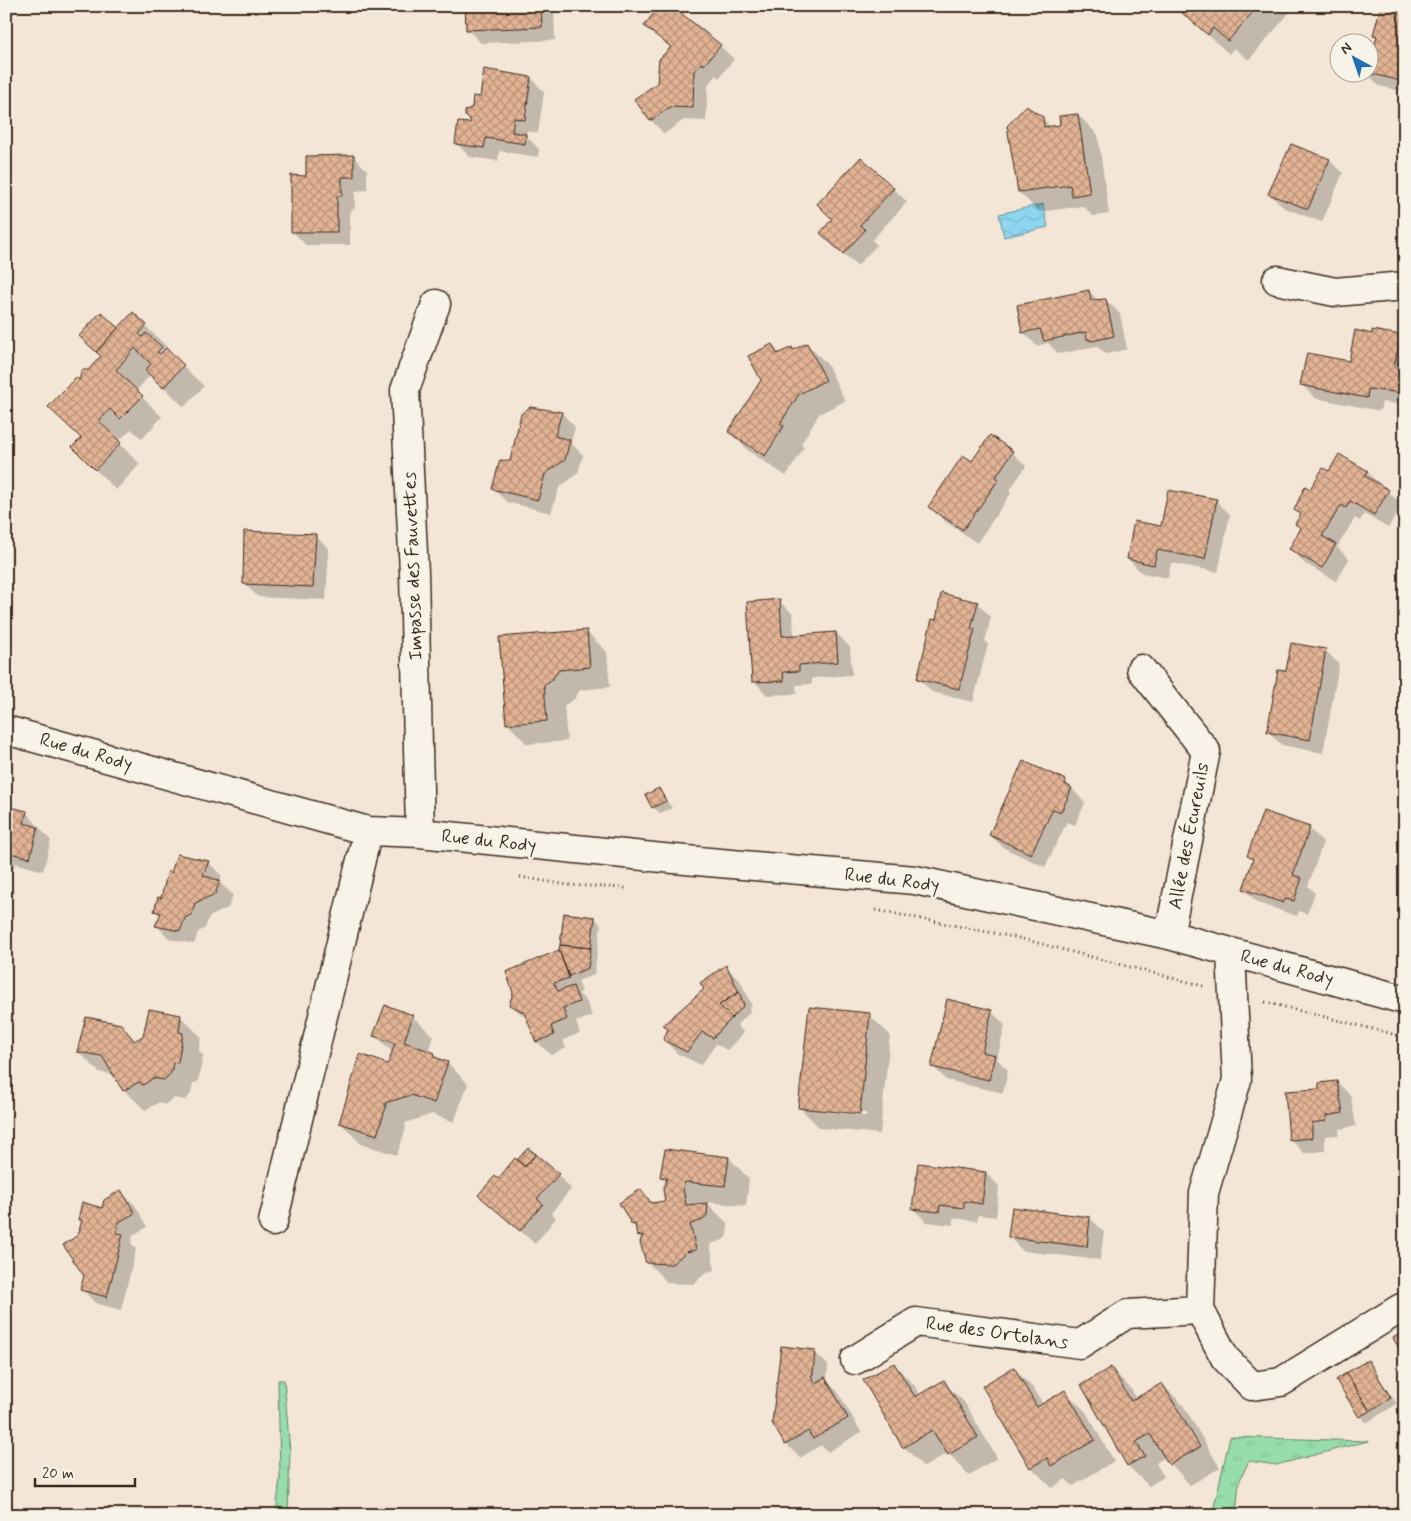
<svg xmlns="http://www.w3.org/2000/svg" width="1411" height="1521" font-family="Mynerve,sans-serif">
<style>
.grass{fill:url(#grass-tufts);stroke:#688464}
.water{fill:url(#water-waves);stroke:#6d919b}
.shadow{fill:#0003;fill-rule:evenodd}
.building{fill:url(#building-cross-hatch);stroke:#3b2a1e}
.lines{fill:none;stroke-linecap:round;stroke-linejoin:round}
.minor-casing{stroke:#3b2a1e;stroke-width:31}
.path{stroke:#3b2a1e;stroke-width:3;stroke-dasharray:1 4;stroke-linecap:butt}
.minor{stroke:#f7f3e8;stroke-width:28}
.labels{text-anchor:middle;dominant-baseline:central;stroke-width:5;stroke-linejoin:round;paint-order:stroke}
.street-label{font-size:19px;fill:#3b2a1e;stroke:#f7f3e8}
</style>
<defs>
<pattern id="grass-tufts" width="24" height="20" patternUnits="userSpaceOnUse" patternTransform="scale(1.25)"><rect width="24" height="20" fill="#96ddab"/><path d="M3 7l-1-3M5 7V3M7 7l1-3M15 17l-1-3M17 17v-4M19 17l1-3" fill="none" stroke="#82be93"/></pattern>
<pattern id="water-waves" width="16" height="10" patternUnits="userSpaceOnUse" patternTransform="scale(1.25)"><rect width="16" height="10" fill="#8ed6ef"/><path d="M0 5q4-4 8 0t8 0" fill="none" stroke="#7bb8cc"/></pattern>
<pattern id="building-cross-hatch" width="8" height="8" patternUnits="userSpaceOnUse" patternTransform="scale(1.25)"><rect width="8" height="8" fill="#e3b395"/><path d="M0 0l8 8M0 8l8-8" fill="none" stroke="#b99279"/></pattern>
</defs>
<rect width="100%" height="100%" fill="#f3e6d7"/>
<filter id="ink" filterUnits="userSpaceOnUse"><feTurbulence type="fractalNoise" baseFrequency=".02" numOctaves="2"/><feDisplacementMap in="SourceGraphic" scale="10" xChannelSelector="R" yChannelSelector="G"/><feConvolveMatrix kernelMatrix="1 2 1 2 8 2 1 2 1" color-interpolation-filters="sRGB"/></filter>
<g filter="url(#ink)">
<path class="grass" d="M278 1380H284L290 1452 288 1515H276L280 1477Z
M1230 1437 1368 1441 1276 1465 1249 1461 1239 1482 1236 1515H1212Z"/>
<path class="water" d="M1043 204 1048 227 1004 237 999 214Z"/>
<path class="shadow" d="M466 6H554L555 40 481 43 467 29Z
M862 6H872L869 11Z
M1176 6H1295L1249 60 1234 48 1229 54Z
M1405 6V92L1379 86 1366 72H1368L1378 37 1375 35Z
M646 26 720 46 734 59 719 78 716 75 708 85 706 121 684 120 664 134 651 120 658 84 671 48Z
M531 78 544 92 538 133 527 131 526 136 539 149 538 157 499 151 498 161 470 157 456 143 471 125 474 107 481 99Z
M1078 115 1098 135 1109 214 1093 216 1083 206 1039 212 1019 192 1042 118 1051 127 1062 126Z
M353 156 367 170V190L355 191V209L350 210V245H306L292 231 307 177Z
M1329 160 1343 173 1322 222 1284 208 1270 194Z
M893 188 907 202 872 240 877 245 857 266 836 247Z
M1089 291 1098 301 1106 300 1120 314 1127 349 1107 354 1096 346 1059 354 1048 343 1037 346 1023 332Z
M101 313 118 330 133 314 167 347 164 349 204 386 184 407 151 374 136 391 162 417 142 439 131 429 118 442 140 464 116 490 73 447 82 439 79 382 102 356 87 342Z
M1373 335 1400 337 1405 341V405L1382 402 1380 411 1315 398 1301 384 1350 363Z
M807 344 827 364 845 401 819 414 801 444 804 448 786 476 750 452 729 432 762 380 772 345 780 354 791 348 794 351Z
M562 413 575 427 571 443 583 455 578 473 559 488 551 513 507 502 493 489 511 463Z
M1012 452 1026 466 1009 491 1011 493 977 543 943 520 930 507 973 462Z
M1367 472 1402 505 1388 528 1364 514 1360 521 1355 518 1337 547 1349 559 1336 581 1304 563 1291 549 1302 529 1296 524 1301 515 1296 509 1301 501 1299 498 1305 487 1311 491 1330 473Z
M1216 501 1230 514 1218 572 1171 563 1168 578 1142 573 1128 559 1162 527Z
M315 535 329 549 326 600 258 597 244 583Z
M779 601 793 614 794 636 836 633 850 647 852 675 812 678V684L796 685 797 694 767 695 754 681Z
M977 603 991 617 985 641 988 644 973 702 932 692 918 678 936 621Z
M587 632 607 652 610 687 580 690 574 699 564 706 567 741 527 744 507 723Z
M1325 650 1339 664 1323 753 1282 745 1268 732 1287 673Z
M1065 781 1085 803 1075 825 1067 822 1045 867 1004 848 990 835Z
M659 789 672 808 660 813 653 807Z
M6 807 26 812 51 841 43 871 15 863 8 888H6Z
M1309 828 1323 842 1308 886 1315 893 1307 914 1299 911 1297 916 1258 903 1244 889 1254 861 1249 856Z
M208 862 222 876 219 882 233 895 228 908 209 917 205 928 198 932 194 944 170 939 157 926 161 916 155 910 172 874Z
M595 918 601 925 594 975 578 981 582 992 578 993 586 1001 592 1016 576 1022 580 1033 563 1040 566 1048 551 1055 537 1042 528 1020 510 1004 514 993 508 973 560 951Z
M726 967 740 980 752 1006 749 1008 750 1012 737 1025 744 1033 727 1050 716 1044 701 1065 678 1054 664 1040 669 1029Z
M150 1011 181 1017 201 1037 199 1051 203 1055 198 1082 193 1083 191 1094 185 1100 174 1098 164 1105 160 1102 145 1110 124 1090 115 1075 99 1072 78 1051 121 1025 136 1041 144 1037Z
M991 1011 1005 1025 997 1059 1008 1070 1003 1093 946 1080 933 1066Z
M869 1015 890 1035 880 1134 820 1128 799 1107ZM820 1109 866 1113V1116L820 1111Z
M412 1016 433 1036 428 1052 448 1063 468 1084 454 1122 432 1114 405 1123 406 1128 397 1155 361 1144 341 1123 389 1065 393 1053 375 1035Z
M1337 1082 1351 1096 1356 1126 1339 1129V1135L1325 1136V1151L1304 1153 1290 1139 1321 1090Z
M729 1158 749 1179 746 1206 706 1202 728 1224 727 1236 723 1240 710 1244 715 1270 707 1272 693 1284 668 1283 647 1262 642 1240 633 1224 641 1191 654 1204 666 1202 667 1182 662 1177Z
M986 1173 999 1186 996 1217 978 1215 977 1221 953 1218V1225L927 1222 913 1209Z
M558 1175 571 1189 551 1213 556 1218 535 1244 480 1195Z
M121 1192 135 1205 147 1227 133 1235 131 1243 136 1249 121 1310 95 1303 82 1289 85 1276 79 1236 82 1223 79 1219 103 1209Z
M1013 1209 1090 1218 1104 1232 1100 1260 1023 1251 1009 1237Z
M814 1351 828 1365 827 1381 838 1392 861 1432 828 1452 821 1445 800 1458 786 1444Z
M1368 1362 1397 1404 1366 1423 1360 1416Z
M894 1364 914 1385 920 1395 943 1382 964 1402 997 1458 969 1475 948 1453 924 1467 904 1447Z
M1013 1368 1034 1389 1043 1404 1065 1391 1086 1412 1114 1461 1073 1486 1066 1479 1052 1488 1031 1467Z
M1111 1368 1131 1389 1137 1399 1162 1384 1183 1405 1220 1468 1190 1485 1165 1457 1156 1463 1164 1477 1149 1486 1128 1466 1082 1385Z"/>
<path class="building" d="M465 6H541L542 27 466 30Z
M659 6H672L721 45 704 65 701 63 694 71 693 108 670 107 650 121 634 99 657 83 659 59 671 47 644 26Z
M1174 6H1258L1228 41 1213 28 1208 35Z
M1381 6H1405V82L1365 72H1368V55H1372L1377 36 1373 35Z
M484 69 531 77 525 120 514 118 512 132 526 134 525 144 486 138 484 148 455 144 458 122 470 123V119L465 116V111L472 107 473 96 480 97Z
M1026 106 1043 117 1044 127 1060 125 1059 116 1078 114 1090 193 1072 196 1070 185 1018 192 1007 126Z
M1291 144 1330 159 1308 209 1268 194Z
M354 155V177H342V196H337V232H291V175L306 176V156Z
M861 157 894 188 860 225 865 230 843 254 820 233 832 219 817 204Z
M1089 290 1091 300 1106 299 1114 336 1092 341 1087 339 1086 332 1044 341 1040 329 1022 333 1017 305Z
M101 312 118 328 96 352 79 336Z
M133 312 147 325 139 334 142 337 146 333 162 347 157 352 160 354 166 348 184 365 163 388 145 370 151 364 135 348 116 370 143 396 120 419 110 409 99 421 121 443 95 470 72 447 81 438 48 407 76 377 79 380 82 370H88L101 356 96 352Z
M1355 330 1372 334V330L1401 335 1394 367 1405 370 1403 393 1368 389 1367 398 1300 385 1307 353 1349 361Z
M807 343 826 380 799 394 780 424 784 426 765 456 728 432 761 380 748 356 772 344 777 354 792 347 793 350Z
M530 407 562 412 555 436 570 440 565 460 545 474 538 500 492 489 500 460 510 461 521 414Z
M990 435 1013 451 996 477 999 479 963 530 928 507 963 455 972 461Z
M1339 454 1368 471 1365 476 1389 490 1374 515 1350 501 1346 508 1341 505 1322 536 1336 544 1322 568 1289 549 1301 528 1295 524 1301 514 1294 510 1305 486 1310 489 1323 468 1329 471Z
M1168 490 1217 499 1205 559 1157 550 1154 565 1127 559 1134 521 1161 526Z
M244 531 316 534 313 587 243 584Z
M941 593 978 602 971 629H975L959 689 917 679 932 619 936 620Z
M780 599 782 636 836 632 838 662 799 665V671L783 672 784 681 752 682 747 602Z
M587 630 590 667 559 670 550 682 544 685 547 721 506 724 499 637Z
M1291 643 1326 649 1310 740 1267 732 1278 670 1286 671Z
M1023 761 1066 780 1065 784 1072 788 1061 812 1053 809 1031 854 989 835Z
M659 788 666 801 652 808 645 795Z
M6 806 27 811 24 823 38 827 30 858 6 852Z
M1263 811 1310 827 1293 875 1302 878 1294 901 1285 899 1283 903 1243 889 1253 859 1247 856Z
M177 854 209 861 203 875 220 881 215 894 195 903 192 914 185 918 180 931 155 926 161 913 154 911 158 897 161 898 168 871 171 873Z
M564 913 595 917 591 948 560 945Z
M560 945 591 948 588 968 569 976 559 950Z
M559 950 569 978 554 983 558 991 573 986 579 1002 563 1008 567 1019 551 1026 554 1035 536 1042 524 1012 509 1005 513 993 506 972Z
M726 965 739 992 719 1005 732 1018 713 1038 702 1032 687 1052 663 1040 668 1029 663 1025 704 989 700 983Z
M739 992 744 1005 732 1018 719 1005Z
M947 999 992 1010 982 1052 995 1055 989 1080 931 1067Z
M385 1005 413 1015 404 1042 435 1053 434 1057 448 1062 434 1103 411 1095 385 1103 386 1107 377 1135 339 1123 360 1054 388 1064 395 1043 373 1036Z
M809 1007 870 1013 860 1114 798 1108Z
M149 1009 181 1015 179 1032 183 1033 178 1062 173 1063 171 1073 164 1080 153 1078 143 1085 139 1082 123 1091 102 1056 77 1052 86 1017 121 1024 134 1041 143 1036Z
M1337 1081 1343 1113 1326 1116V1121L1312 1123V1138L1289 1140 1285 1091 1319 1089V1083Z
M528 1148 536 1154 525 1167 517 1160Z
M665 1149 729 1157 725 1186 685 1182 683 1188 686 1205 708 1203 707 1215 703 1220 690 1224 696 1250 686 1252 672 1264 646 1263 640 1242 643 1235 637 1236 635 1224 632 1225 619 1203 641 1189 651 1203 665 1201 663 1189 667 1178 660 1177Z
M536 1154 559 1174 537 1199 543 1204 520 1231 478 1195 495 1176 498 1179 515 1158 525 1167Z
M918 1163 986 1172 982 1204 964 1201V1208L940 1205 939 1212 912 1209Z
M121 1190 135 1213 119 1222 116 1233 123 1234 107 1297 80 1290 84 1276 63 1245 78 1235 82 1220H78L82 1202 102 1208 104 1200Z
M1012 1207 1090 1217 1087 1247 1008 1237Z
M1405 1331V1358L1393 1338Z
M781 1346 815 1350 813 1374 811 1375 815 1383 825 1377 848 1418 813 1439 808 1431 785 1445 772 1423Z
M1368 1360 1391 1398 1370 1411 1346 1373Z
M894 1363 915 1397 944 1380 978 1437 948 1455 932 1430 903 1448 863 1380Z
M1014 1367 1037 1407 1065 1390 1095 1440 1051 1466 1047 1458 1030 1468 982 1386Z
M1111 1367 1131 1401 1162 1383 1200 1447 1169 1465 1150 1434 1136 1442 1145 1456 1127 1466 1081 1385Z
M1346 1373 1370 1411 1359 1417 1336 1380Z"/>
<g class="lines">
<defs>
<path id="minor" d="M1277 280 1335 292 1405 286
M1141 669 1206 751 1169 935
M6 730 368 831 420 833 663 858 915 880 1169 935 1405 1000
M420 833 414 573 405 390 436 304
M1231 952 1237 1080 1204 1193 1200 1310 1225 1358 1252 1386 1281 1382 1401 1308
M273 1222 368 831
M855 1360 916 1322 1080 1344 1127 1314 1200 1310"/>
</defs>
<use href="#minor" class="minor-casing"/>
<path class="path" d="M520 877 568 885 626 888
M876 910 1019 938 1203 986
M1265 1002 1405 1037"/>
<use href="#minor" class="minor"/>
</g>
</g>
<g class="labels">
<g class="street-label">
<text transform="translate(413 566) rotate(-92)">Impasse des Fauvettes</text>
<text transform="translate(86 752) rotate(16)">Rue du Rody</text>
<text transform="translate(1189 836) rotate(-79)">Allée des Écureuils</text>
<text transform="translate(489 841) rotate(6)">Rue du Rody</text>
<text transform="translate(892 880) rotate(7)">Rue du Rody</text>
<text transform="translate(1287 968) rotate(15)">Rue du Rody</text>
<text transform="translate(997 1333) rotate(8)">Rue des Ortolans</text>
</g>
</g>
<rect width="1411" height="1521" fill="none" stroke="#f7f3e8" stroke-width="25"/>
<rect x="12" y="12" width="1386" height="1496" fill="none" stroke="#3b2a1e" stroke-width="2" filter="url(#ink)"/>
<g transform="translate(1354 58) rotate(320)"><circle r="24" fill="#f7f3e8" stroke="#aca397"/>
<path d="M0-4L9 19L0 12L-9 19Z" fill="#1f6fb2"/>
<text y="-8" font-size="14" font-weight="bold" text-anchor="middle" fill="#3b2a1e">N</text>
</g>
<path d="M35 1478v8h100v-8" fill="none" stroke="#3b2a1e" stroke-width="2.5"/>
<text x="42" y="1478" font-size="15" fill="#3b2a1e" stroke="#f7f3e8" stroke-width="4" paint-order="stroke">20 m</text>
</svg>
